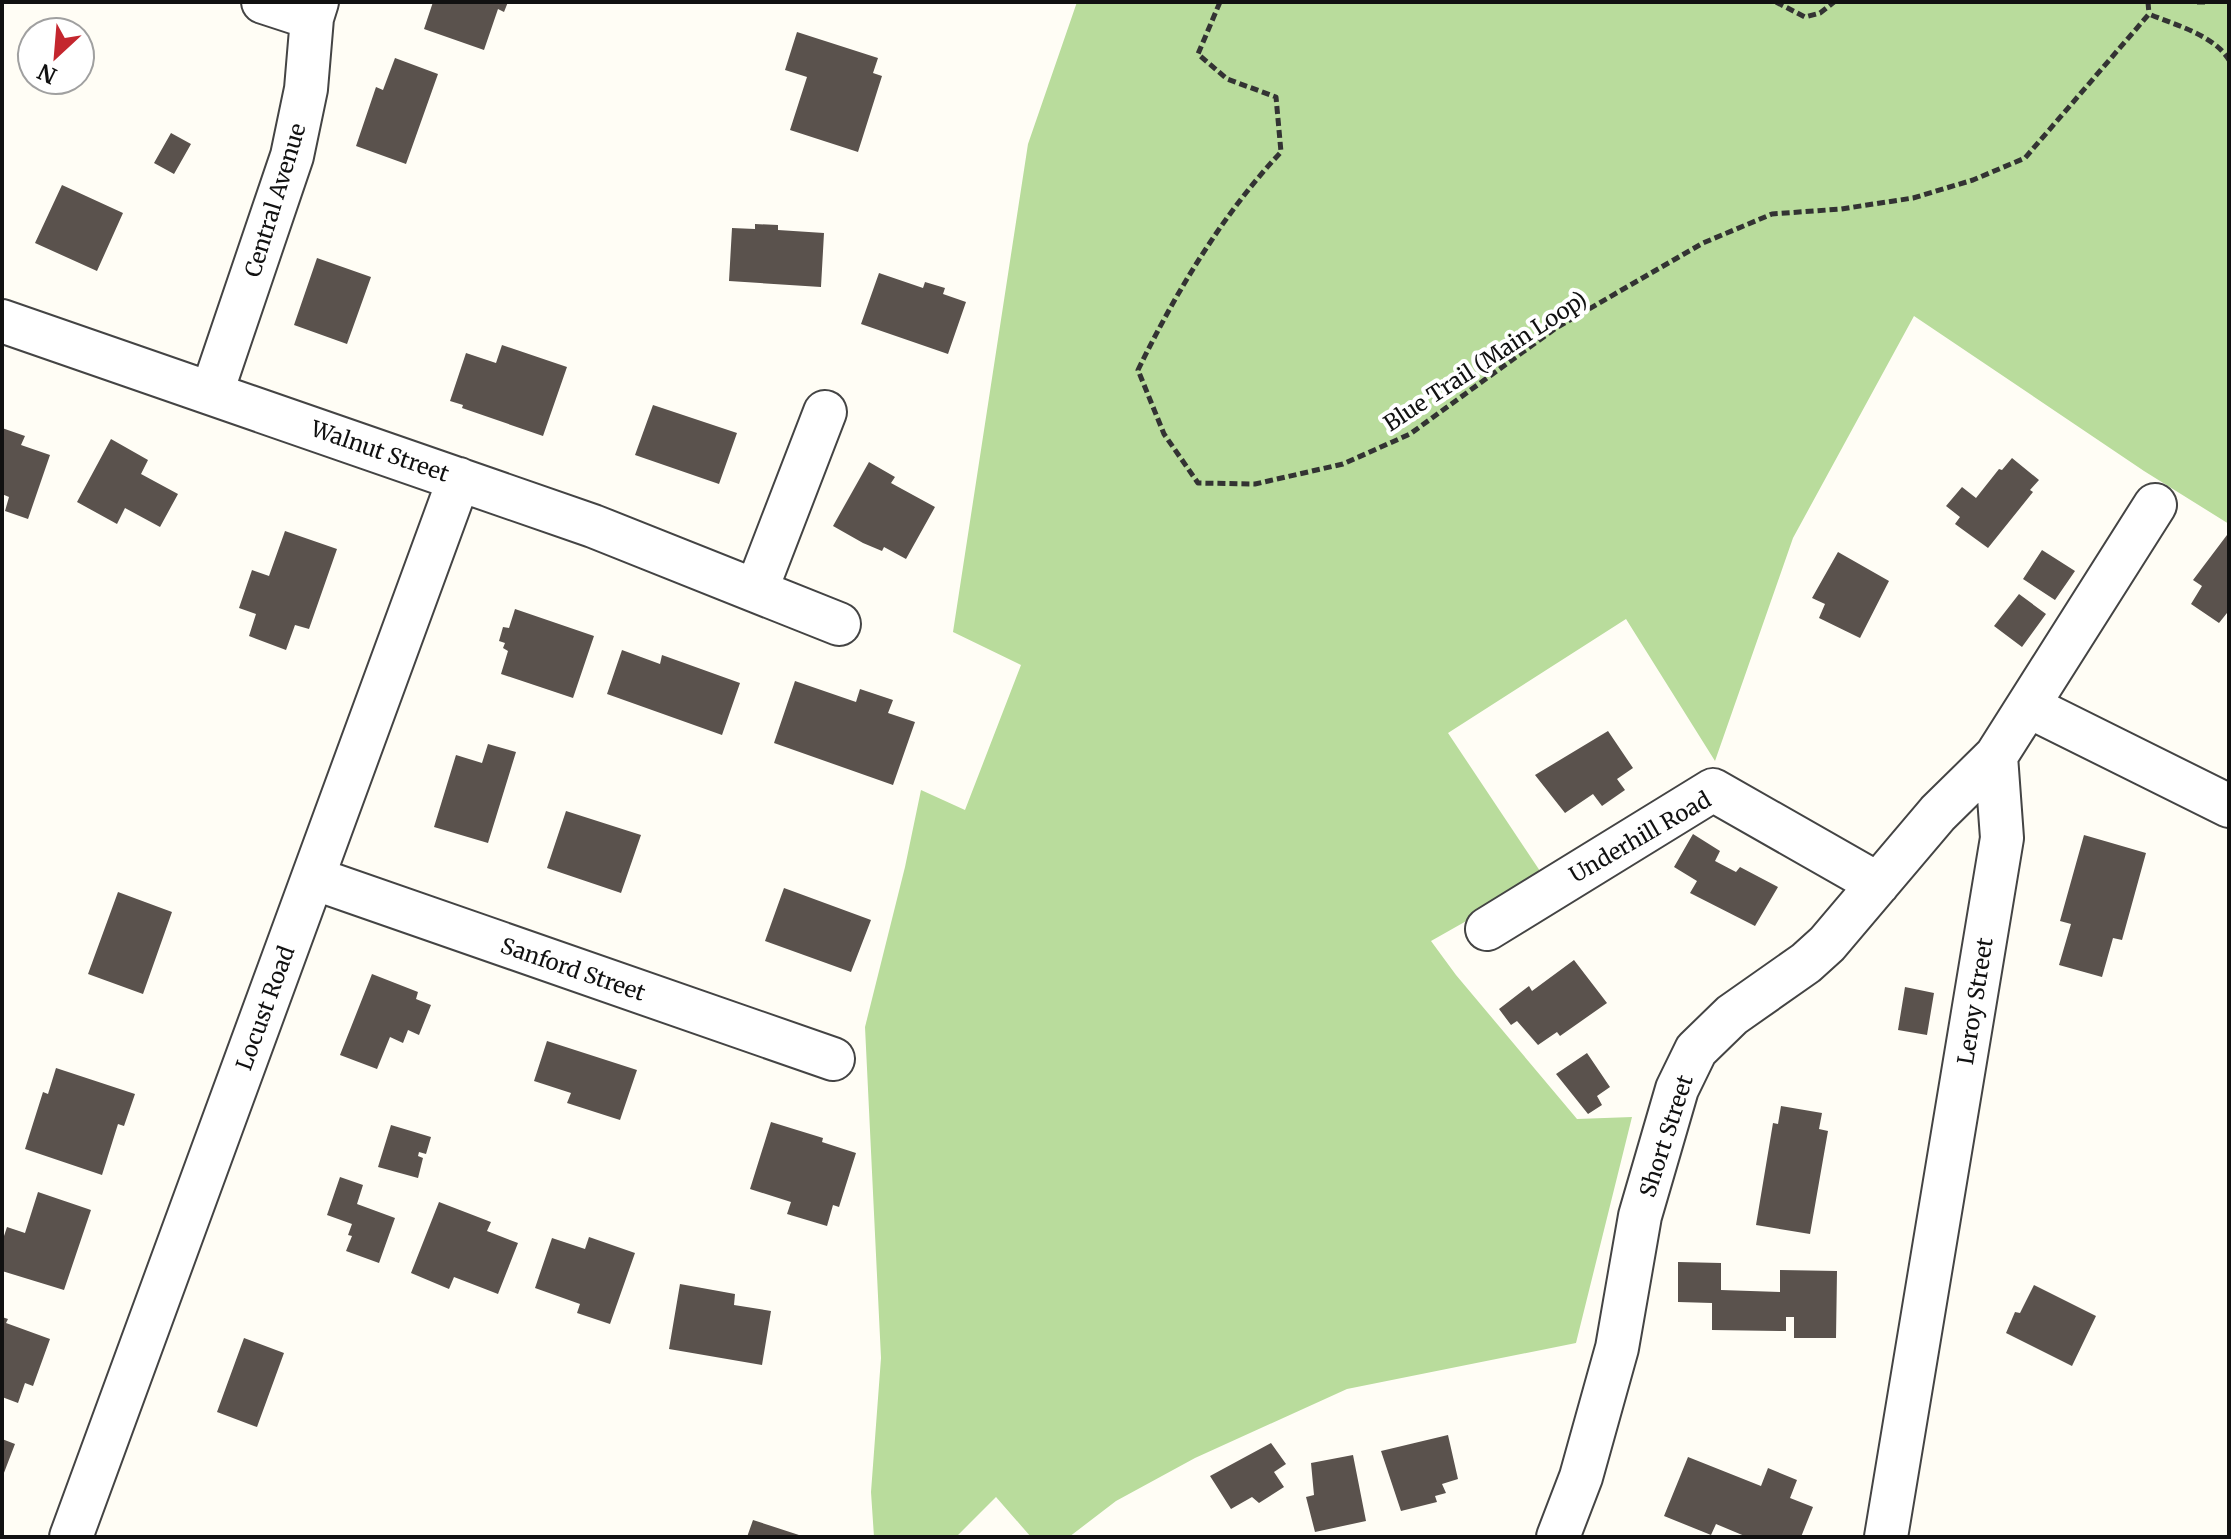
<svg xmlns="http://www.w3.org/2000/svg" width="2231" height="1539" font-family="Merriweather,serif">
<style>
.forest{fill:#b9dc9c}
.building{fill:#5a524d}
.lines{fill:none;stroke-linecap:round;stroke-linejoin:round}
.street-casing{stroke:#444;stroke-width:46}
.path{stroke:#333;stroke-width:5;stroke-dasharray:8 4;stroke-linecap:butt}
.street{stroke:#fff;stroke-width:42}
.labels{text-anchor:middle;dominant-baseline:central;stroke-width:8;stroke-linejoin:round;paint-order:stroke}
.street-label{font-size:22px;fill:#111;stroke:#fff}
</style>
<rect width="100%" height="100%" fill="#fffdf5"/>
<path class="forest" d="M1077 2H2229V524L2144 471 1914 316 1793 538 1715 761 1626 619 1448 733 1544 877 1431 941 1456 975 1577 1119 1632 1117 1576 1343 1347 1389 1195 1458 1116 1501 1069 1537H1031L996 1497 956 1537H874L871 1492 881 1358 865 1027 905 867 921 790 965 810 1021 665 953 632 1028 144Z"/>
<path class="building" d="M433 2H508L504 12 498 9 484 50 424 29Z
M797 32 878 58 873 73 882 76 858 152 790 130 807 77 785 70Z
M395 58 438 74 406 164 356 146 376 87 383 90Z
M171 133 191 144 174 174 154 163Z
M62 185 123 213 97 271 35 243Z
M755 224 778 225V230L824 233 821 287 729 281 732 228 755 229Z
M317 258 371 277 347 344 294 325Z
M879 273 923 288 925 282 945 288 943 294 966 302 948 354 861 324Z
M502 345 567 367 543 436 462 408 463 405 450 401 466 353 496 363Z
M653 405 737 433 719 484 635 455Z
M2 428 25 436 21 445 50 455 28 519 5 511 9 497 2 494Z
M111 439 148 460 141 474 178 494 160 527 125 508 117 524 77 502Z
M2012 458 2039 480 2030 490 2033 492 1988 548 1955 524 1960 517 1946 506 1962 487 1976 498 1999 469 2002 470Z
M869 462 895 477 891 483 935 507 906 559 884 547 882 551 863 543 833 526Z
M285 531 337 549 309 629 295 625 286 650 249 636 256 614 239 608 252 570 269 576Z
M2227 535 2229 615 2227 613 2219 623 2191 604 2202 586 2193 580Z
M2042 550 2075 571 2055 600 2023 579Z
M1838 552 1889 581 1860 638 1819 618 1825 604 1812 598Z
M2019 594 2046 614 2022 647 1994 626Z
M515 609 594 636 573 698 501 674 508 651 503 648 505 643 499 641 503 627 509 628Z
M622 650 660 664 662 655 740 683 722 735 607 694Z
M795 681 856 702 860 689 893 700 888 713 915 722 893 785 774 743Z
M1608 731 1633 768 1617 779 1625 790 1602 806 1593 794 1565 813 1535 775Z
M488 744 516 752 488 843 434 827 456 755 482 763Z
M566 811 641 835 621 893 547 868Z
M1693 834 1720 851 1715 861 1736 872 1740 867 1778 887 1755 926 1690 893 1697 881 1674 867Z
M2084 835 2146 853 2122 940 2113 938 2102 977 2059 965 2071 924 2060 921Z
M784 888 871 920 851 972 765 941Z
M118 892 172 912 143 994 88 974Z
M1574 960 1607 1003 1560 1036 1557 1032 1538 1045 1517 1021 1511 1025 1499 1009 1529 986 1532 991Z
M372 974 418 992 416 999 431 1005 419 1035 408 1030 403 1043 390 1037 377 1069 340 1055Z
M1905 987 1934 993 1927 1035 1898 1030Z
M547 1041 637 1070 620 1120 567 1103 571 1093 534 1081Z
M1587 1053 1610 1087 1597 1096 1602 1105 1588 1114 1556 1074Z
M56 1068 135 1094 124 1126 118 1124 102 1175 25 1149 43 1092 48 1094Z
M1781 1106 1822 1113 1819 1129 1828 1131 1810 1234 1756 1225 1773 1123 1778 1124Z
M771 1122 823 1138 822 1142 856 1153 839 1207 833 1205 827 1226 787 1214 791 1202 750 1189Z
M391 1125 431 1137 426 1154 419 1152 418 1156 423 1158 418 1178 378 1167Z
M340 1177 363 1185 357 1204 395 1218 379 1263 346 1251 352 1236 348 1235 352 1224 327 1215Z
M38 1192 91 1210 64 1290 2 1271V1242L7 1227 25 1233Z
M439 1202 491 1222 487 1231 518 1243 498 1294 454 1277 449 1289 411 1273Z
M589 1237 635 1253 610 1324 577 1313 580 1304 535 1288 552 1238 585 1249Z
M1678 1262 1721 1263V1290L1780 1292V1270L1837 1271 1836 1338H1794V1317H1786V1331L1712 1330V1303L1678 1302Z
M680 1284 735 1294 734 1305 771 1311 762 1365 669 1349Z
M2034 1285 2096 1316 2072 1366 2006 1333 2015 1312 2020 1313Z
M2 1317 8 1319 6 1323 50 1339 33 1386 25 1383 18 1403 2 1397Z
M244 1338 284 1353 257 1427 217 1412Z
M1448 1435 1458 1479 1442 1484 1446 1493 1435 1496 1437 1502 1401 1511 1381 1451Z
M2 1439 15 1444 2 1478Z
M1271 1443 1286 1464 1274 1472 1284 1487 1259 1503 1252 1497 1231 1509 1210 1476Z
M1353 1455 1366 1521 1315 1532 1306 1497 1314 1495 1311 1463Z
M1688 1457 1761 1486 1768 1468 1797 1480 1790 1498 1813 1507 1801 1537H1747L1716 1524 1711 1535 1664 1516Z
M753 1520 802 1536V1537H747Z"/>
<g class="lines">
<defs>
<path id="street" d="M263 2 312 18
M2 321 593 526 839 624
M212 392 292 156 306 89 312 18 317 2
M756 591 825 412
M2028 706 2229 806
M313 878 833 1059
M1487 929 1713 790 1878 884
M71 1537 459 479
M1558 1537 1581 1477 1617 1348 1640 1216 1677 1089 1696 1050 1732 1015 1806 963 1827 944 1938 813 1996 756 2155 505
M1886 1537 2002 838 1996 756"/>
</defs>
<use href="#street" class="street-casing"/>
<path class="path" d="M1220 2 1198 54 1227 79 1276 97 1281 152C1222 215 1176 292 1138 370L1164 434 1198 483 1255 484 1343 464 1410 434 1556 328 1703 243 1772 214 1841 209 1913 198 1973 180 2025 158 2149 14C2175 25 2214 35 2229 60
M1776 2 1805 17 1820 13 1834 2
M2148 2 2149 14
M2197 2H2207"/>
<use href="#street" class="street"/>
</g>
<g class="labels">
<g class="street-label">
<text transform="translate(275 200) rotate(-73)">Central Avenue</text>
<text transform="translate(1485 361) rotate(-33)">Blue Trail (Main Loop)</text>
<text transform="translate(380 451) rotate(19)">Walnut Street</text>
<text transform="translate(1640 837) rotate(-30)">Underhill Road</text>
<text transform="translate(573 969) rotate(19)">Sanford Street</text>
<text transform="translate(1975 1001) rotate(-81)">Leroy Street</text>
<text transform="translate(265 1008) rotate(-70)">Locust Road</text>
<text transform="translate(1666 1136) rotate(-72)">Short Street</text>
</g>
</g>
<rect width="2231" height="1539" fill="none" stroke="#111111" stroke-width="8"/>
<g transform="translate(56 56) rotate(206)"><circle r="38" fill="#ffffff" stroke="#a0a0a0" stroke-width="2"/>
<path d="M0-6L14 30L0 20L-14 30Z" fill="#c4262e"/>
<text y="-12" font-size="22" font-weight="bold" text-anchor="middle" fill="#111111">N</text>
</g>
</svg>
